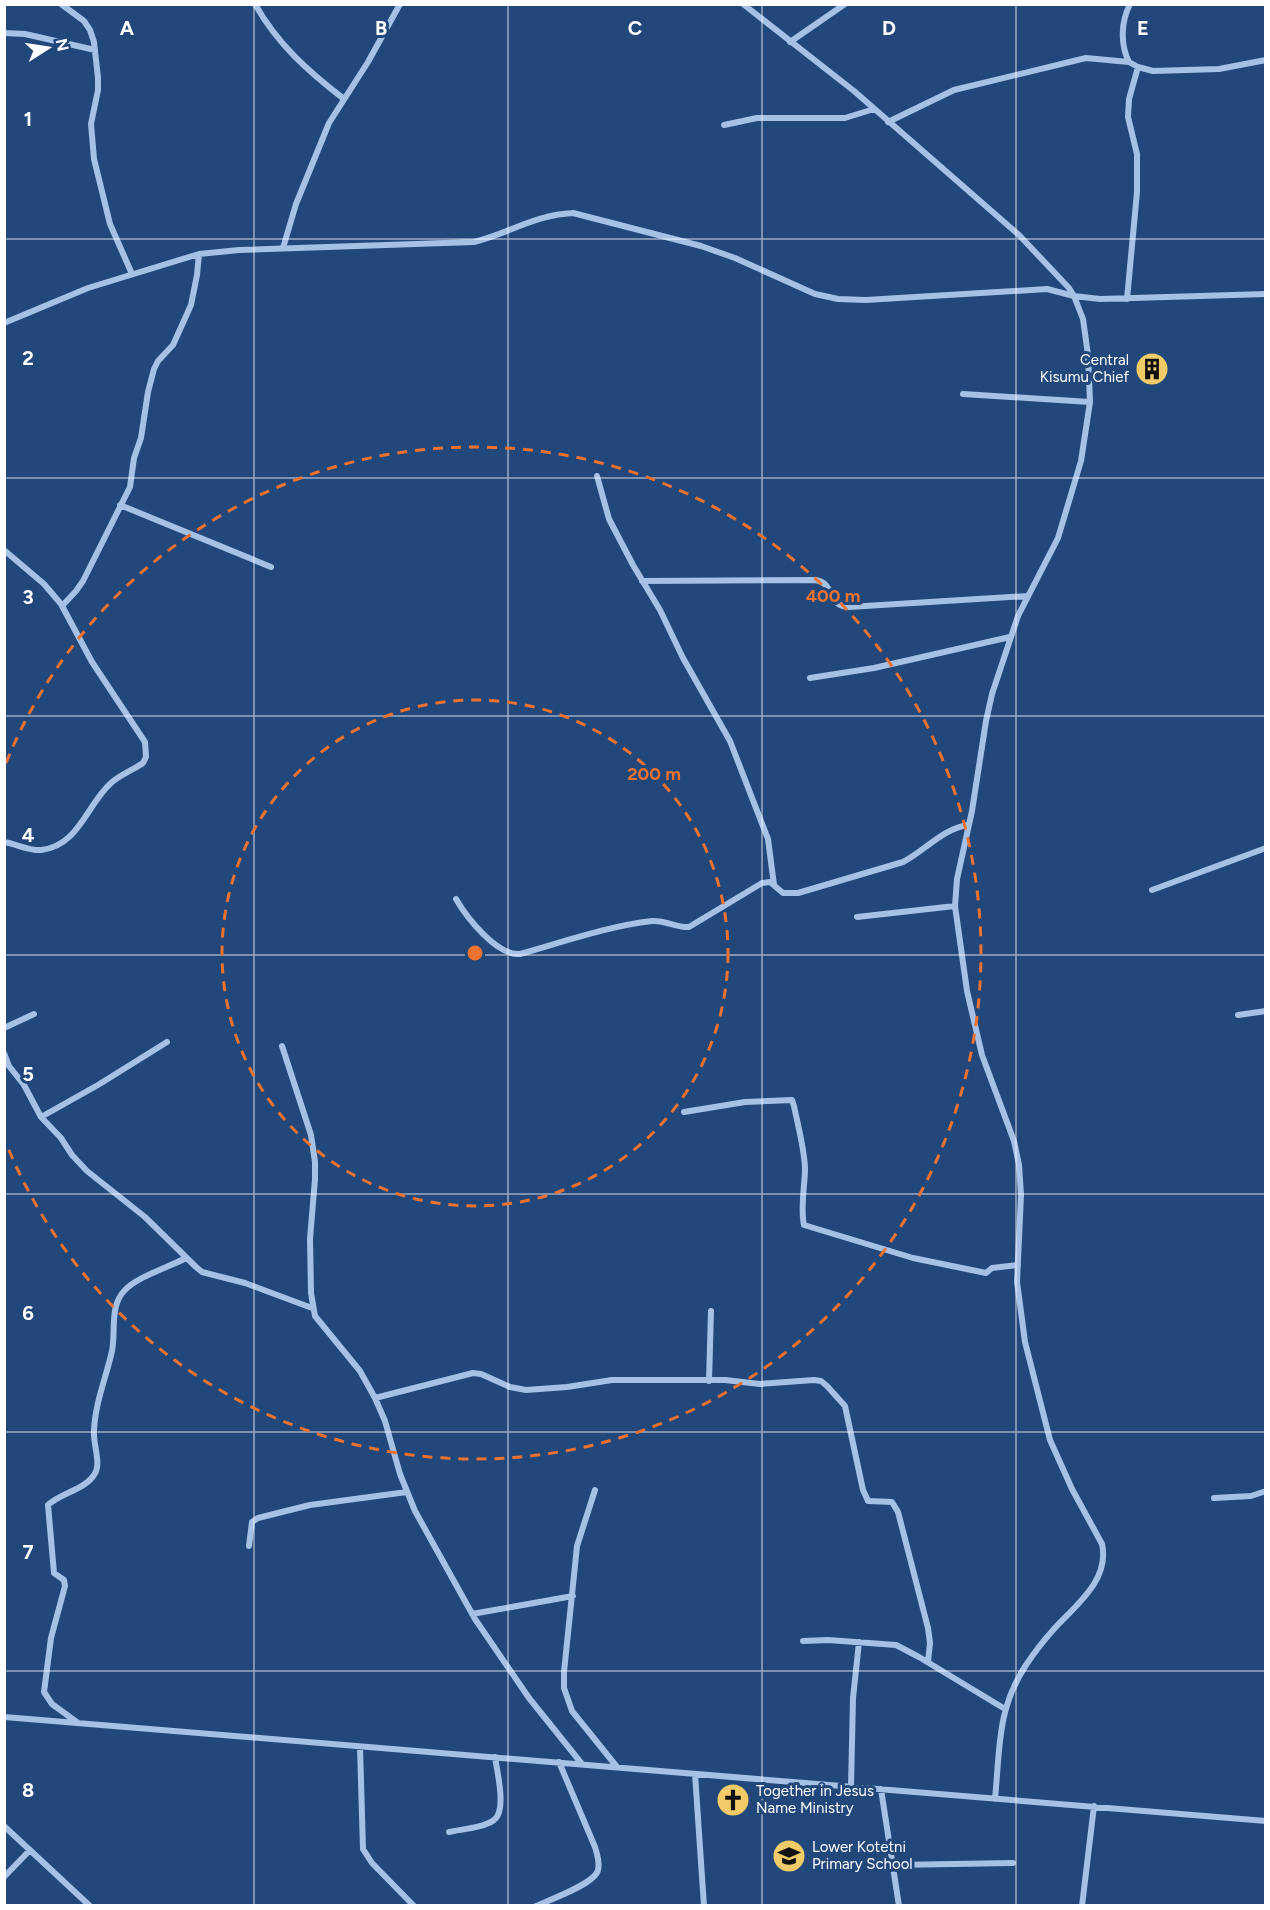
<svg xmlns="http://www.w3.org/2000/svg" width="1270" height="1910" font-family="Figtree,sans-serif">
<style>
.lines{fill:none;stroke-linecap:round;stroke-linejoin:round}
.minor{stroke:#a5c1e5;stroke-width:6}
.grid{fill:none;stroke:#fff;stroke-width:1.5;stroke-opacity:0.55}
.ring{fill:none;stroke:#eb7230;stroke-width:3;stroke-dasharray:10 8}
.labels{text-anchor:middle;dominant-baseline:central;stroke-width:6;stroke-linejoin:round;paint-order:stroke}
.poi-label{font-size:15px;fill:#fff;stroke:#22477a;text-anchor:start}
.grid-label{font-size:20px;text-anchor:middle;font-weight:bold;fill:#fff;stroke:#22477a;stroke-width:6;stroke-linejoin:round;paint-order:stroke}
.centre{fill:#eb7230;stroke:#22477a;stroke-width:3}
.ring-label{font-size:18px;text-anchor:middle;font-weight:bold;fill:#eb7230;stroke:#22477a;stroke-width:6;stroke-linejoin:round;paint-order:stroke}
</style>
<rect width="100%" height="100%" fill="#22477a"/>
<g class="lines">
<path class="minor" d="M61 4 84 21 90 30 94 42 98 78V90L91 124 94 159 110 224 132 274
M255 4C277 44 309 72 344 99
M743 4 854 91 1019 235 1069 288 1074 296 1083 319 1088 355 1090 402 1081 461 1058 538 1018 616 992 694 986 721 972 811 957 879 955 906 967 991 982 1055 1014 1141 1019 1165 1021 1195 1017 1282 1025 1342 1050 1440 1072 1489 1102 1544C1110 1580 1076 1605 1054 1629 1044 1640 1034 1653 1026 1665 997 1709 1000 1748 995 1799
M4 33 25 34 95 50
M790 42 845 4
M1129 62C1120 44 1121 22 1130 4
M888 122 954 90 1086 58 1129 62 1138 67 1153 71 1219 69 1266 60
M724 125 757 118H845L874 109
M283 248 296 204 329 123 368 62 400 4
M1127 299 1137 192V154L1128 117 1129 99 1138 67
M4 323 88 288 199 254 239 250 474 242C510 233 534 215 573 213L701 246 735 258 815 294 838 299 866 300 1047 289 1074 296 1100 299 1266 294
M963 394 1090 402
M597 476 609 519 633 565 660 610 683 658 730 741 768 839 774 885
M120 505 271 567
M4 550 44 584 61 604 92 662 145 742 146 757 143 763C133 770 120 775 111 783 87 804 79 846 41 850 30 851 16 844 4 842
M642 581 816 580C836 584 826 606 849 607L1028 596
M62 606 76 591 83 581 130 487 134 458 141 438 148 392 154 369 158 361 173 345 191 305 197 275 199 254
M810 678 874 668 1010 637
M1152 890 1266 848
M456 899C467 918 497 956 520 954 563 942 608 926 652 921 665 920 677 928 689 927L762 883 770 882 783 893H798L903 862C926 850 942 829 968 825
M857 917 955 906
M1238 1015 1266 1011
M4 1028 34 1014
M282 1046 311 1135 315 1162V1179L310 1239 311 1293 315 1316 360 1371 375 1398 385 1421 400 1474 415 1511 475 1619 529 1698 582 1764
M4 1053 9 1066 24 1085 41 1117 61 1138 72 1155 87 1171 145 1217 196 1267 202 1272 245 1283 312 1308
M684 1112 745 1102 792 1100 794 1106C798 1126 804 1147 805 1168 805 1186 800 1207 804 1225L913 1258 986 1273 992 1268 1018 1265
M41 1117 98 1085 167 1042
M709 1381 711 1311
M375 1398 473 1373 481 1374 510 1387 526 1390 567 1387 612 1380H725L760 1384 814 1380 821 1381 827 1386 845 1406 863 1490 868 1501 892 1502 898 1512 928 1628 930 1643 928 1662
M595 1490 577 1546 564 1672V1688L572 1711 617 1767
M1214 1498 1251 1496 1266 1491
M249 1546 252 1522 258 1518 310 1505 407 1492
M472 1614 573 1596
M803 1641 828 1640 896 1645 919 1657 1005 1709
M4 1717 1266 1821
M78 1723 52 1704 44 1692 51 1638 65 1586 64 1580 54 1573 48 1505C61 1493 84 1490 94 1475 102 1464 93 1445 94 1431 95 1403 106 1378 112 1351 116 1331 109 1306 125 1290 137 1277 169 1267 186 1258
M360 1747 363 1849 372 1863 414 1906
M695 1774 704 1906
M851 1787 853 1698 859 1642
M881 1789 899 1906
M4 1826 90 1906
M449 1832C463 1829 483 1828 494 1820 507 1811 497 1771 495 1757
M893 1865 1013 1863
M4 1877 30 1850
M536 1906C549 1900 595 1884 598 1870 600 1862 597 1854 595 1847L559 1762
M1082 1906 1094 1806"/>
</g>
<path class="grid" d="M254 4V1906M508 4V1906M762 4V1906M1016 4V1906M4 239H1266M4 478H1266M4 716H1266M4 955H1266M4 1194H1266M4 1432H1266M4 1671H1266"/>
<g class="ring">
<circle cx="475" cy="953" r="253"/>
<path d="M6 763A506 506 0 1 1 6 1143"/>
</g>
<defs>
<symbol id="building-disc" viewBox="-11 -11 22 22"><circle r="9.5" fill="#f0cb67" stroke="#22477a"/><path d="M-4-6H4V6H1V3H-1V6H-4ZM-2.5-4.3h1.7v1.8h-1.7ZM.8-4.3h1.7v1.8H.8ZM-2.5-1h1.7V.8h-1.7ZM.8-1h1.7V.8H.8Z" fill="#111"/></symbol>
<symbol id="church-disc" viewBox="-11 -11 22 22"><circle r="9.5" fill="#f0cb67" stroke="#22477a"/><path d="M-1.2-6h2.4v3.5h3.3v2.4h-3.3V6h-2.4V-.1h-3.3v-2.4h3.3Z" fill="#111"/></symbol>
<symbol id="school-disc" viewBox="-11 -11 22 22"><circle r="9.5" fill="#f0cb67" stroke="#22477a"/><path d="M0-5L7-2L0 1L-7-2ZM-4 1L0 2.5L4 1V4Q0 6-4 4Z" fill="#111"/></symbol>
</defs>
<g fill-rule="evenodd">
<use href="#building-disc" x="1133" y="350" width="38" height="38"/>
<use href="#church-disc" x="714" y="1781" width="38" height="38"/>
<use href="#school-disc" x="770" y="1837" width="38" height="38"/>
</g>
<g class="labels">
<g class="poi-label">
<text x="1129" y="360" text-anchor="end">Central<tspan x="1129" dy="17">Kisumu Chief</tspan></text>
<text x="756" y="1791">Together in Jesus<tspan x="756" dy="17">Name Ministry</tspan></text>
<text x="812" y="1847">Lower Kotetni<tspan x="812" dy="17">Primary School</tspan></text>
</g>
</g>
<g class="grid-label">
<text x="127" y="35">A</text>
<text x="381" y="35">B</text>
<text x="635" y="35">C</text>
<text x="889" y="35">D</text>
<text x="1143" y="35">E</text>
<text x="28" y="126">1</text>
<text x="28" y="365">2</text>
<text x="28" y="604">3</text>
<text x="28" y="842">4</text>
<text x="28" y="1081">5</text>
<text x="28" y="1320">6</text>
<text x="28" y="1559">7</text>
<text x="28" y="1797">8</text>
</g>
<circle cx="475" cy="953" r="9" class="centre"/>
<g class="ring-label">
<text x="833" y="602">400 m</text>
<text x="654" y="780">200 m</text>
</g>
<rect width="1270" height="1910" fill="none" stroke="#ffffff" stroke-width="12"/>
<g transform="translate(48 48) rotate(78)" stroke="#22477a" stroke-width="4.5" paint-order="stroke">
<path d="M0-4.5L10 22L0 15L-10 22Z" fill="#ffffff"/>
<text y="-9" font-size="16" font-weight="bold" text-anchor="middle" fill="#ffffff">N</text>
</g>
</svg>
